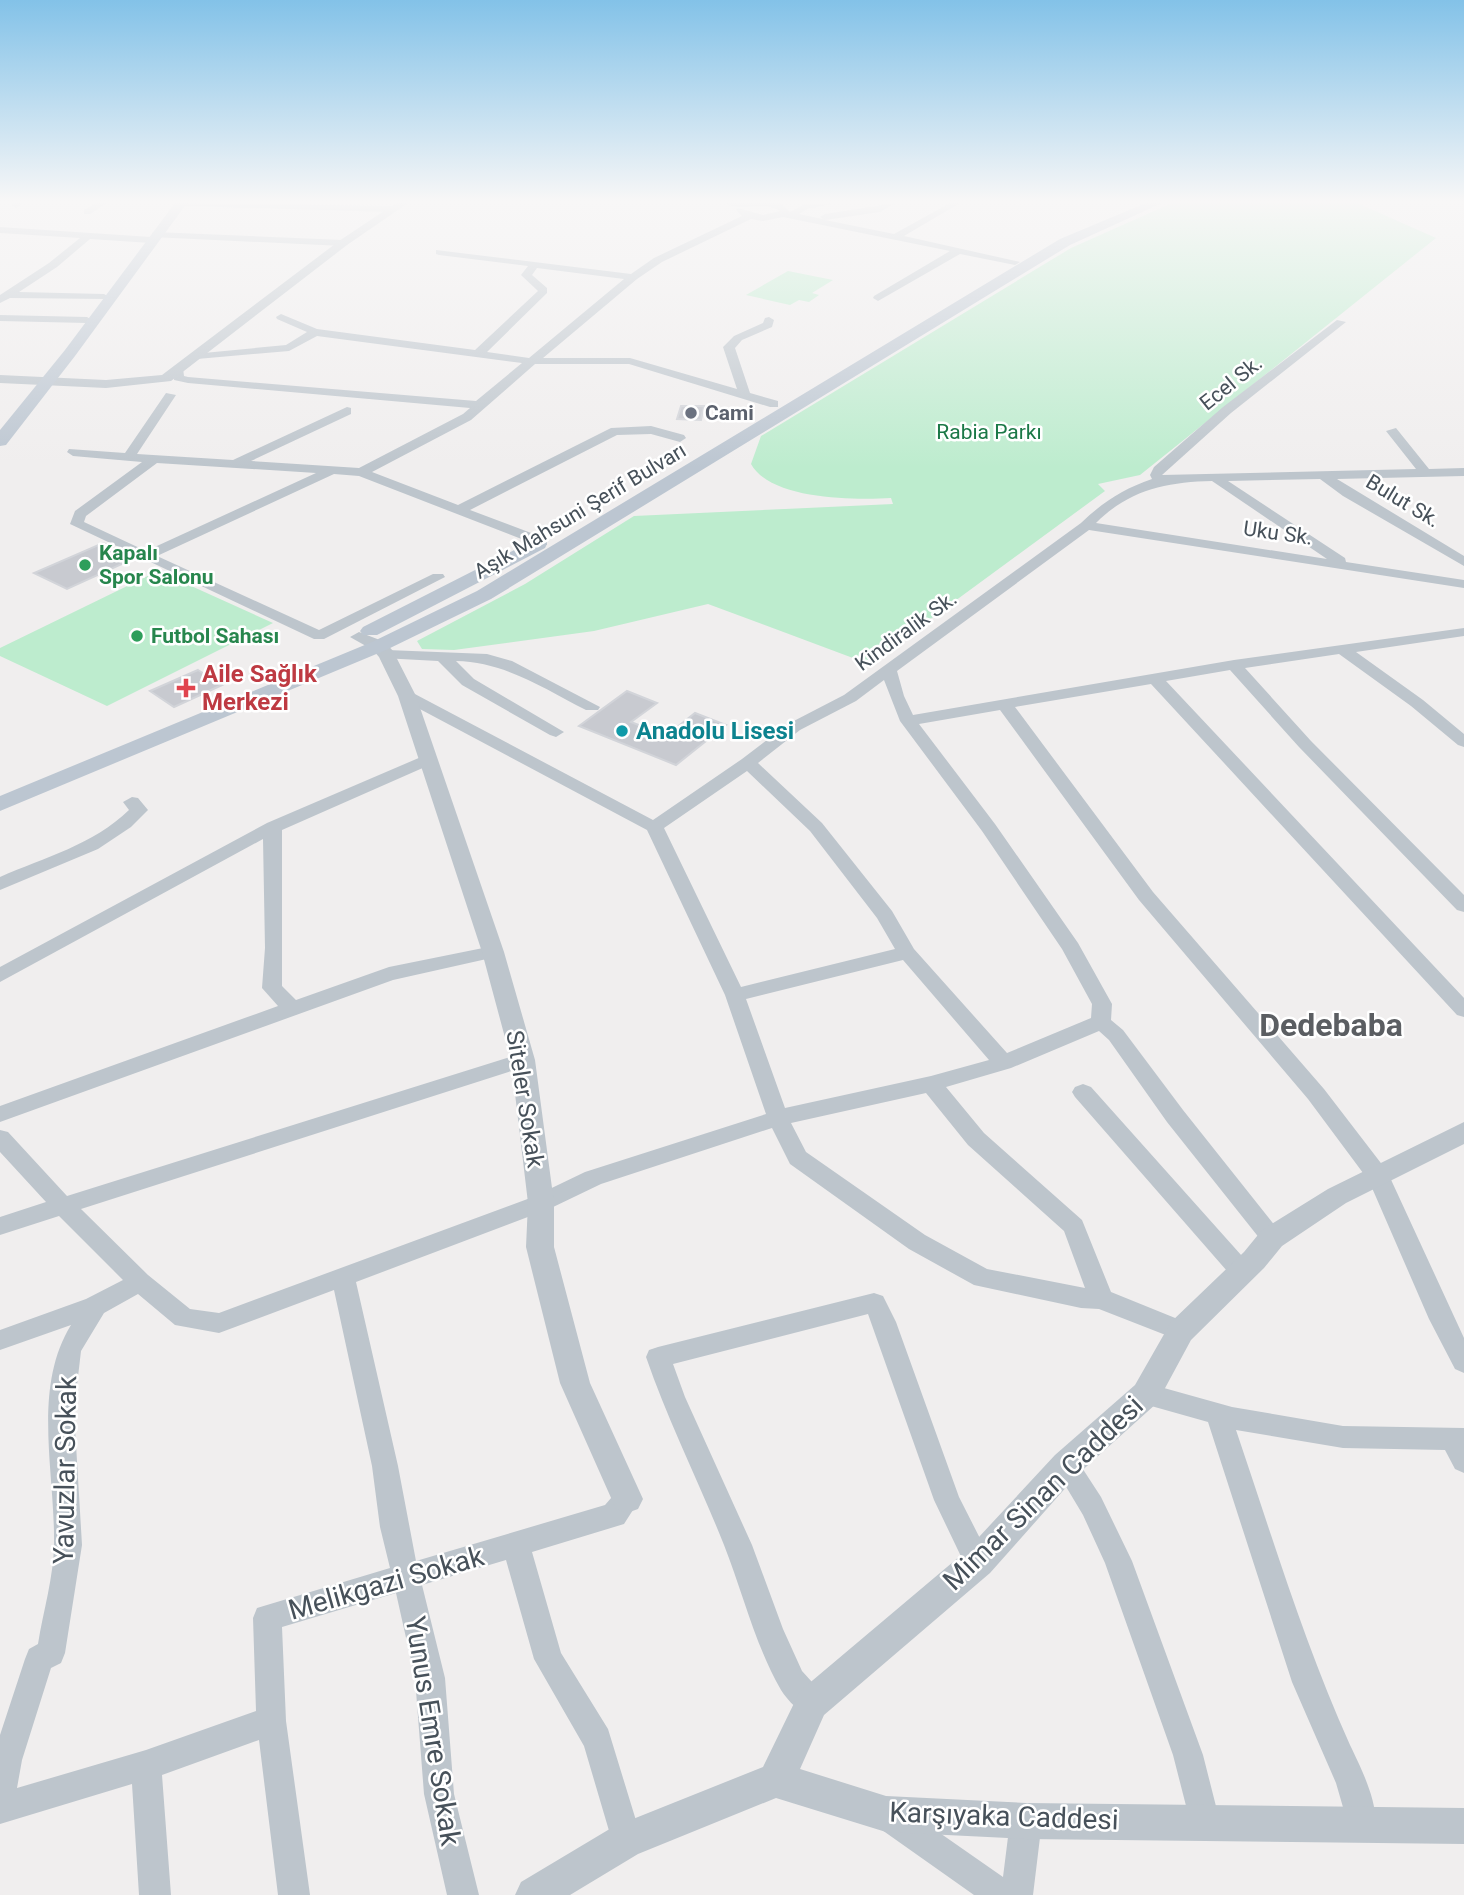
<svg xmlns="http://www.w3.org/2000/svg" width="1464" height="1895" font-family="Roboto,sans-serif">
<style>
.green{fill:#bdecce}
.building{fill:#c8cad0;stroke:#d2d4d9;stroke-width:2}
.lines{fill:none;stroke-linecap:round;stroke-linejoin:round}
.minor{fill:#bdc5cc;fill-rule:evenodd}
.tertiary{fill:#bdc5cc;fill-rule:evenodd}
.secondary{fill:#bcc6d1;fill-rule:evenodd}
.worship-dot{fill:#6b7280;stroke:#fff;stroke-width:2.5}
.leisure-dot{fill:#2e9e5b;stroke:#fff;stroke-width:2.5}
.health-dot{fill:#e0444e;stroke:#fff;stroke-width:2.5}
.culture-dot{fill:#0f9aa8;stroke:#fff;stroke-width:2.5}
.labels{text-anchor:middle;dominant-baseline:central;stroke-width:5;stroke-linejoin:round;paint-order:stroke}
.far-street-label{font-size:21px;fill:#47515a;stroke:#fff}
.far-worship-label{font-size:21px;font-weight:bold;fill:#5b616d;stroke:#fff;text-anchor:start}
.far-park-label{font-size:21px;fill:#1b7847;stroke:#fff}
.far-leisure-label{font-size:21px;font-weight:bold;fill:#27864d;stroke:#fff;text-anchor:start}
.health-label{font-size:24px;font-weight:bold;fill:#be3a42;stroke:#fff;text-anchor:start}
.culture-label{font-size:24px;font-weight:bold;fill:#0d838f;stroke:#fff;text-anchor:start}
.street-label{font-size:24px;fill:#47515a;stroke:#fff}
.near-street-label{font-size:28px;fill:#47515a;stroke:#fff}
.district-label{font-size:32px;font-weight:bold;fill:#5b5e62;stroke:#fff}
</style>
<rect width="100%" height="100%" fill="#f0eeee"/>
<path class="green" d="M1172 203H1357L1436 238 1140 475 1098 484 1105 491 869 664 708 604 594 631 454 650 422 649 417 641 525 584 634 516 893 504 891 498C854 500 771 500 751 464L761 436 1071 248Z
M788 271 833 280 812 293 819 295 809 302 799 300 790 305 746 295Z
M158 571 273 623 107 706 0 656V648Z"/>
<path class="building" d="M681 406H704L701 420 677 419Z
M103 543 135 558 67 589 34 573Z
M198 670 222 685 174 707 150 691Z
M627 691 657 703 631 722 666 736 695 713 726 725 676 765 579 726Z"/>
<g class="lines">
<path class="minor" d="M13 203H24L16 208 11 205Z
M96 203H107L90 214H84V210Z
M176 203 393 206 398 209 393 212 181 206Z
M725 203H780L790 212 805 204 836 203 807 209 799 214 823 219 820 217 825 214 895 203 880 212 825 220 894 234 950 203H960L904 236 1020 262 1015 265 960 254 878 301 873 298 874 296 950 251 783 217 763 221 751 219 662 262 637 279 543 358H630L737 389 723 347 734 336 763 323 765 318 769 317 774 320 772 327 742 340 735 348 750 393 778 401V407H770L629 364H535L471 420 372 472 458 505 611 428 651 426 684 435 686 438 680 442 651 434 617 435 470 510 547 539V545H537L359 476 334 474 157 556 319 630 433 574H443L445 577 324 639H314L70 524 75 511 142 462 73 456 67 452 69 449 125 453 166 393 176 395 137 454 233 460 347 407 351 408V414L251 461 359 468 463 414 470 408 188 383 174 380 175 368H183L184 376 188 377 476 401 522 363 317 336 289 351 197 359 191 356 193 354 286 345 307 332 277 319 276 317 281 314 317 329 475 350 538 291 521 275 528 266 439 255 436 254V250L631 274 654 258 742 216 736 210 738 208 763 215 780 211C763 200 740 213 725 203ZM537 268 624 279 529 358 487 352 547 293V288L532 275ZM157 463 316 473 146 551 84 522 86 516Z
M0 227 151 237 156 240 151 243 90 239 57 267 19 292 104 294 109 297 108 299 10 298 0 303V295L49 263 80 238 0 233Z
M155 232 343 240 348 243 343 246 152 237V233Z
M0 315 87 317 92 320 87 323 0 321Z
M1337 320 1346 322 1231 413 1162 475 1416 469 1386 431 1396 428 1429 469 1464 468V476L1337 479 1464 556V566L1343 496 1320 479 1228 481 1345 558 1346 562 1464 580V588L1089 530 897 671 904 696 913 715 1234 660 1464 628V636L1356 652 1423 700 1464 734V747L1458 745 1411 706 1339 654 1245 668 1311 741 1464 895V912L1457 910 1299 747 1230 670 1166 681 1464 998V1017L1457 1015 1151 684 1015 707 1153 892 1324 1089 1387 1171 1464 1338V1373L1455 1369 1429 1319 1369 1181 1308 1099 1139 900 1000 710 919 724 995 824 1078 943 1112 1004 1111 1020 1123 1030 1183 1110 1280 1232 1284 1238 1280 1244 1272 1247 1264 1244 1167 1122 1109 1040 1099 1031 1011 1068 946 1087 984 1133 1082 1220 1111 1292 1190 1324 1193 1331 1190 1338 1181 1341 1099 1309 1081 1308 974 1285 909 1249 790 1164 772 1128 601 1184 549 1209 356 1282 398 1466 416 1561 605 1505 618 1490 627 1487 636 1490 640 1499 624 1524 532 1552 561 1653 608 1729 642 1840 637 1851 626 1856 615 1851 584 1746 534 1659 506 1560 422 1585 445 1678 454 1794 479 1895H447L424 1794 415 1678 396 1593 282 1627 286 1721 310 1895H278L259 1740 162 1775 171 1895H139L132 1784 0 1824V1735L25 1659 29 1649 38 1644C43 1612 54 1576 54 1543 55 1472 32 1388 71 1325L0 1350V1330L86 1299 123 1280 59 1216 0 1235V1217L46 1202 0 1152V1130L8 1132 67 1196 516 1055 523 1053 530 1055 533 1060 530 1065 81 1209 148 1275 190 1309 219 1313 533 1197 585 1172 766 1114 725 995 647 830 401 699 399 696 401 693H413L653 820 742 759 788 724 844 695 1081 523C1103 502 1123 489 1152 479L1150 475 1154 467 1223 407ZM1212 481 1327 559 1096 523C1129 490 1166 482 1212 481ZM884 680 900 721 982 831 1062 949 1092 1004 1091 1018 1007 1053 914 949 892 911 822 823 758 763 800 730 856 701ZM747 771 810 831 877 918 895 949 741 987 664 828ZM903 960 989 1060 931 1076 785 1108 746 999ZM926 1093 968 1145 1064 1231 1085 1288 987 1269 925 1235 806 1152 791 1123ZM334 1290 372 1466 380 1527 390 1568 257 1608 253 1618 256 1711 146 1750 17 1788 22 1760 51 1668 61 1663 65 1653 82 1545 74 1411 81 1351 104 1313 138 1294 175 1325 219 1333Z
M387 650 487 654 512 661 600 707 598 710H586C543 688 505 662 456 661L474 679 564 732 556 737 550 735 462 685 438 661 382 658 379 655Z
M428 754 434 755 436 759 434 763 282 830V986L296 1000 389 967 493 946 500 948 503 952 500 956 393 980 0 1122V1106L278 1006 262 988 265 948 263 839 0 982V967L267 823Z
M132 797 138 798 148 810 131 827 98 849 0 890V877C45 857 93 845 129 810L123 802Z
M1083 1084 1091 1087 1250 1265 1254 1272 1250 1279 1242 1282 1234 1279 1075 1097 1072 1092 1075 1087Z
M874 1293 883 1296 896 1322 959 1497 992 1562 988 1571 978 1575 968 1571 934 1500 868 1314 673 1364 685 1397 752 1545 783 1629 802 1671 822 1693 827 1703 822 1713 812 1718C800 1713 788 1701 781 1690 755 1645 743 1593 724 1545 699 1482 668 1421 646 1357L649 1350 658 1347Z
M1146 1383 1232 1407 1343 1426 1464 1428V1473L1455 1469 1445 1450 1343 1448 1236 1430C1272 1536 1304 1643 1350 1745 1361 1768 1383 1811 1373 1835L1362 1840 1351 1835 1336 1783 1292 1682 1208 1422 1137 1402 1133 1394 1137 1386Z
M1066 1453 1075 1457 1101 1497 1132 1561 1203 1755 1220 1822 1215 1833 1204 1838 1193 1833 1173 1755 1105 1563 1083 1515 1053 1465 1057 1457Z
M893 1803 904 1808 1003 1877 1010 1821 1015 1810 1026 1805 1037 1810 1042 1821 1033 1895H974L882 1830 877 1819 882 1808Z"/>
<path class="tertiary" d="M396 203H408L347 245 171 381 106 388 0 383V375L106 380 162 375 339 241Z
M359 632 385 642 393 651 416 696 504 952 535 1060 554 1203V1247L590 1383 643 1499 638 1509 627 1513 616 1509 560 1383 526 1247 528 1203 511 1060 482 952 398 696 379 657 373 650 350 637Z
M1464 1122V1144L1346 1203 1282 1246 1264 1268 1191 1340 1157 1403 1077 1475 990 1573 824 1715 800 1769 886 1796 1026 1803 1464 1808V1844L1026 1839 886 1832 776 1798 638 1854 570 1895H515L521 1882 613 1827 763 1767 800 1691 966 1551 1055 1455 1135 1385 1171 1322 1244 1252 1262 1230 1328 1189Z"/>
<path class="secondary" d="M175 203H187L75 356 6 445 0 446V430L65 350Z
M1146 203H1162L1070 245 491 599 386 650 0 811V796L372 642 477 591 1060 239Z
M538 538 545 540 547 544 545 548 377 635H363L360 631 363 627Z"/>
</g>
<linearGradient id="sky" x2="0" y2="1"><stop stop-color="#83c2e8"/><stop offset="0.43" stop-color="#f8f7f7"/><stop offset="1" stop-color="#f8f7f7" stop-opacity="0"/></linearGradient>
<rect width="1464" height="468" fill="url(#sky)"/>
<circle class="worship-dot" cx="691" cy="413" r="7"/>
<g class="leisure-dot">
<circle cx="85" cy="565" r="7"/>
<circle cx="137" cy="636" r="7"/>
</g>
<path class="health-dot" d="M182.5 677.5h7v7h7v7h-7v7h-7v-7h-7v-7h7z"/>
<circle class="culture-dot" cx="622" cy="731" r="7"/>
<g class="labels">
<g class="far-street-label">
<text transform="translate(1231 383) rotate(-39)">Ecel Sk.</text>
<text transform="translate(1403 501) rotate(31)">Bulut Sk.</text>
<text transform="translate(580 511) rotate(-31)">Aşık Mahsuni Şerif Bulvarı</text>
<text transform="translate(1278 533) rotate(8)">Uku Sk.</text>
<text transform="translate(906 631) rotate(-36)">Kindiralik Sk.</text>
</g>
<g class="far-worship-label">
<text x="705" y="413">Cami</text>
</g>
<g class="far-park-label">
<text x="989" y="432">Rabia Parkı</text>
</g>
<g class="far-leisure-label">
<text x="99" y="553">Kapalı<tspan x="99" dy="24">Spor Salonu</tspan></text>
<text x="151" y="636">Futbol Sahası</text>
</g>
<g class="health-label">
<text x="202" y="674">Aile Sağlık<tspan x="202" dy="28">Merkezi</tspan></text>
</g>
<g class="culture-label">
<text x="636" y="731">Anadolu Lisesi</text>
</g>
<g class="street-label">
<text transform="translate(525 1099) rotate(81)">Siteler Sokak</text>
</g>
<g class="near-street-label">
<text transform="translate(65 1470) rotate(-89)">Yavuzlar Sokak</text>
<text transform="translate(1043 1493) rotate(-44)">Mimar Sinan Caddesi</text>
<text transform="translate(386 1583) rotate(-16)">Melikgazi Sokak</text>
<text transform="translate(433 1731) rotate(81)">Yunus Emre Sokak</text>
<text transform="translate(1004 1816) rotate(2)">Karşıyaka Caddesi</text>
</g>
<g class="district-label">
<text x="1331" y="1025">Dedebaba</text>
</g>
</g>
</svg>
